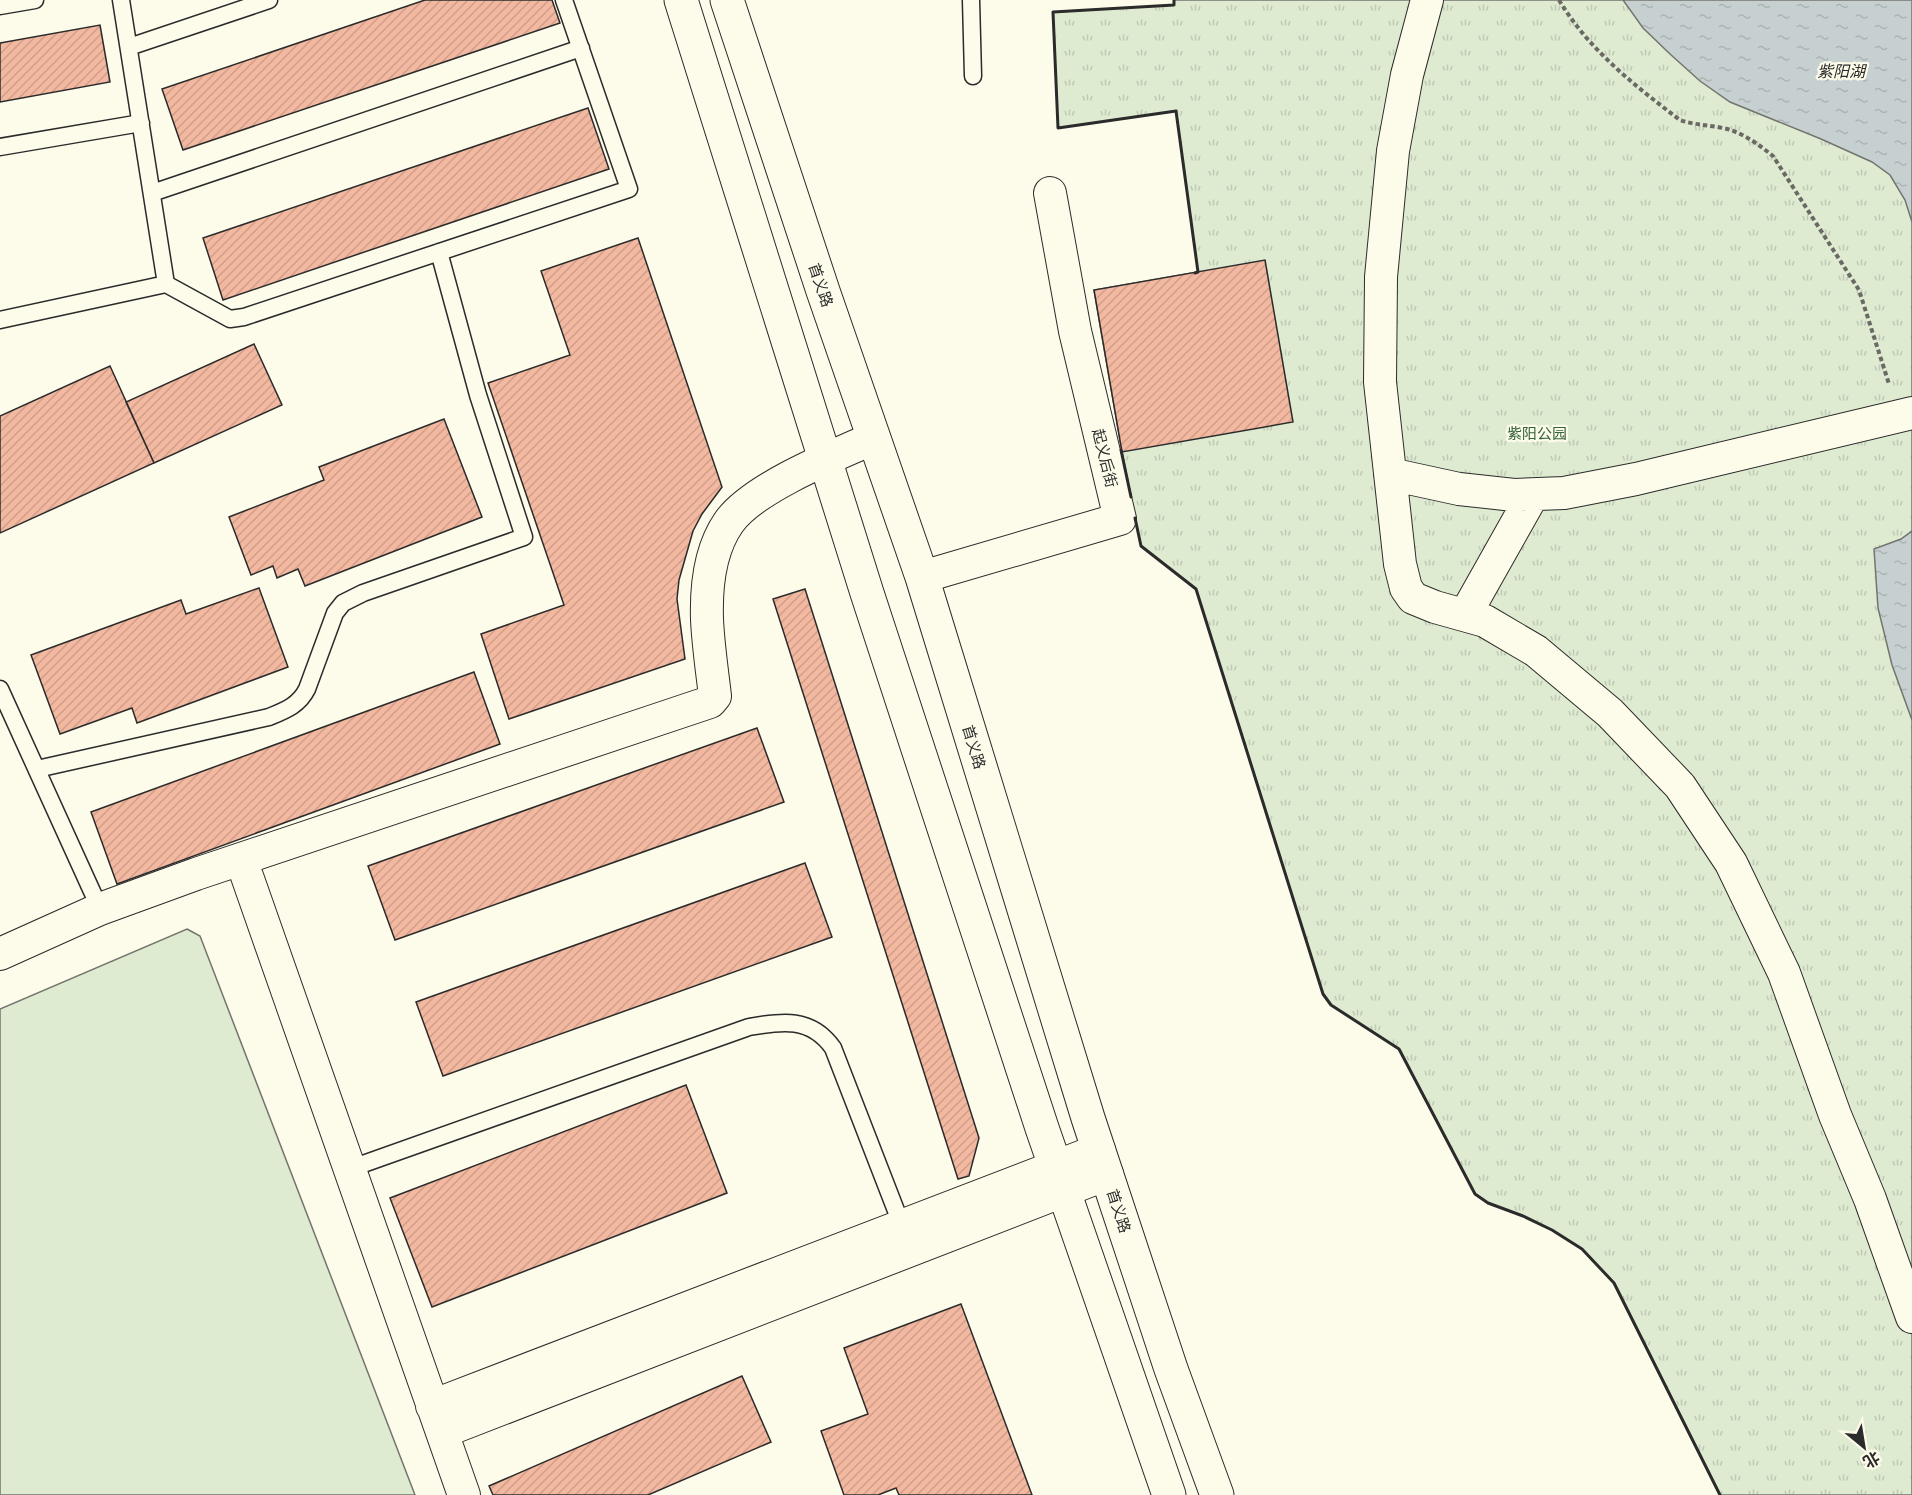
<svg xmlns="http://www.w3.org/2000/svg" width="1912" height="1495" font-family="'IBM Plex Sans','Noto Sans SC',sans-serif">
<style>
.grass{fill:#deebd1;stroke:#74746e;stroke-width:1.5}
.park{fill:url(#park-tufts);stroke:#74746e;stroke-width:1.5}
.water{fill:url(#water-ripples);stroke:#74746e;stroke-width:1.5}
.building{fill:url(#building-hatch);stroke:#2b2b2b;stroke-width:1.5}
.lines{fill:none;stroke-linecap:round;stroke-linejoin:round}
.lane-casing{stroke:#2b2b2b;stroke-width:19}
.street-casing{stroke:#2b2b2b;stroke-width:34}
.secondary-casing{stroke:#2b2b2b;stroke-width:35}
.path{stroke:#6a6964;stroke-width:4;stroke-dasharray:4.5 3;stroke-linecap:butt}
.lane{stroke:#fdfbea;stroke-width:16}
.street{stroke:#fdfbea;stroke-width:32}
.secondary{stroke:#fdfbea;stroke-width:33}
.wall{stroke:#2b2b2b;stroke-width:3}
.labels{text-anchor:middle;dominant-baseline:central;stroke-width:4.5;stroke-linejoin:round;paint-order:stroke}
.street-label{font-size:15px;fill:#2b2b2b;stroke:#fdfbea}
.park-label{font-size:15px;fill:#34623c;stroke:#fdfbea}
.water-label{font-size:16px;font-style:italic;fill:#2b2b2b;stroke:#fdfbea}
</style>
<defs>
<pattern id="park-tufts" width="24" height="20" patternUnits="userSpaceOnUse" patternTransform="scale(1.5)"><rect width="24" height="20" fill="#deebd1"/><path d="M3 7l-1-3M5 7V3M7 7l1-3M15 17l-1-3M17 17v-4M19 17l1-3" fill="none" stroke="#bfcab4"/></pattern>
<pattern id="water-ripples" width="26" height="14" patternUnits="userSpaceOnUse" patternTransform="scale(1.5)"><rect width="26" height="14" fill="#c7d0d0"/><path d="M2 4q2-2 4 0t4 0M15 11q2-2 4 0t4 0" fill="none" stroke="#abb3b3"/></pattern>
<pattern id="building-hatch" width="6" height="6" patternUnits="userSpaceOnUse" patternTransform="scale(1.5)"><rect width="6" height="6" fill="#f2b8a0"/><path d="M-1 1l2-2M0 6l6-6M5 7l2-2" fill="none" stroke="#d09e8a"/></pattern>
</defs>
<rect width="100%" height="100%" fill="#fdfbea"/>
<path class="grass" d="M187 929 200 936 415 1495H0V1009Z"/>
<path class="park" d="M1174 0H1912V1495H1720L1614 1283 1582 1249 1552 1230 1523 1216 1488 1203 1475 1194 1399 1049 1331 1005 1323 994 1196 589 1141 546 1122 452 1094 290 1198 272 1176 111 1058 128 1053 12 1174 5Z"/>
<path class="water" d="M1623 0H1912V222L1905 200 1890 175 1872 162 1821 139 1730 102 1700 81 1670 54 1643 28Z
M1912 531V720L1892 665 1878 608 1874 549 1901 539Z"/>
<path class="building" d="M425 0H552L560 23 183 150 162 89Z
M100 25 110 82 0 102V43Z
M588 108 609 169 223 300 203 238Z
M638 238 722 487 702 514 693 531 679 580 677 599 685 659 509 719 481 634 564 605 488 383 570 355 541 271Z
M1265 260 1293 422 1122 452 1094 290Z
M254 344 282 405 154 463 126 402Z
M110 366 154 463 0 533V416Z
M444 419 482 517 305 586 298 569 277 578 273 566 251 575 229 517 324 480 319 467Z
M259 588 288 667 137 723 132 708 60 734 31 655 181 600 186 614Z
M805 589 979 1138 969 1176 958 1179 773 599Z
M474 672 500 744 117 884 91 812Z
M757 728 784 802 395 940 368 866Z
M805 863 832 937 443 1076 416 1002Z
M686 1085 727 1193 432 1307 390 1198Z
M961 1304 1032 1495H899L896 1488 878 1495H844L821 1431 868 1414 844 1348Z
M742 1376 771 1442 648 1495H493L489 1486Z"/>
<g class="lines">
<defs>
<path id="lane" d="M121 0 166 284
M971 0 973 76
M0 6 35 0
M129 47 269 0
M0 147 141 123
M152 193 581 48
M0 320 166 284 230 319 244 317 629 189 564 0
M0 689 100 909
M37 769 269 717C286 710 299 705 307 689L335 613 343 603 363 593 524 537 478 395 439 252
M349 1169 749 1027C782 1021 811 1017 833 1048L902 1226"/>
<path id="street" d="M1427 0 1407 75 1393 151 1381 277 1380 382 1400 564 1406 588 1413 598 1435 607 1485 621 1536 651 1610 713 1680 786 1731 863 1784 973 1835 1115 1870 1199 1912 1317
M1390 474 1459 489 1514 495 1564 493 1636 479 1912 413
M922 577 1120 519 1075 331 1050 193
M1465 615 1532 496
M241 859 464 1495
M0 954 100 909 196 874 710 702 715 696C712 670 708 644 707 619 706 587 710 549 729 522 753 488 835 455 874 438
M432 1406 1099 1150
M442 1432 1107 1174"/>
<path id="secondary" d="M681 0 867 593 1042 1128 1169 1495
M727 0 823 291 922 577 1088 1118 1171 1369 1217 1495"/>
</defs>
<use href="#lane" class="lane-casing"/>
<use href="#street" class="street-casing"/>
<use href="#secondary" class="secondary-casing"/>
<path class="path" d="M1559 0C1588 49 1635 86 1680 120 1694 125 1708 125 1723 128 1742 132 1758 144 1773 156L1859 290 1889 384"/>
<use href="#lane" class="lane"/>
<use href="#street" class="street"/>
<use href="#secondary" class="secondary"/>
<path class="wall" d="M1174 0V5L1053 12 1058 128 1176 111 1198 272 1195 273
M1121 450 1131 497
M1135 518 1141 546 1196 589 1323 994 1331 1005 1399 1049 1475 1194 1488 1203 1523 1216 1552 1230 1582 1249 1614 1283 1720 1495"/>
</g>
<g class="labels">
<g class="street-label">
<text transform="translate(821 285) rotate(71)">首义路</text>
<text transform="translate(1105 458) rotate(76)">起义后街</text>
<text transform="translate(974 747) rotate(73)">首义路</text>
<text transform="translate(1119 1211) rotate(72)">首义路</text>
</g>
<g class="park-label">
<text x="1537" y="433">紫阳公园</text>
</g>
<g class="water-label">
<text x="1841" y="71">紫阳湖</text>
</g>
</g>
<g transform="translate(1864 1447) rotate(150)" stroke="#fdfbea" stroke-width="4.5" paint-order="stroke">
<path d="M0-4.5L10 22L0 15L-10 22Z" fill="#2b2b2b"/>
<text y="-9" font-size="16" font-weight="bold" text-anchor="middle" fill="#2b2b2b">北</text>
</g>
</svg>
